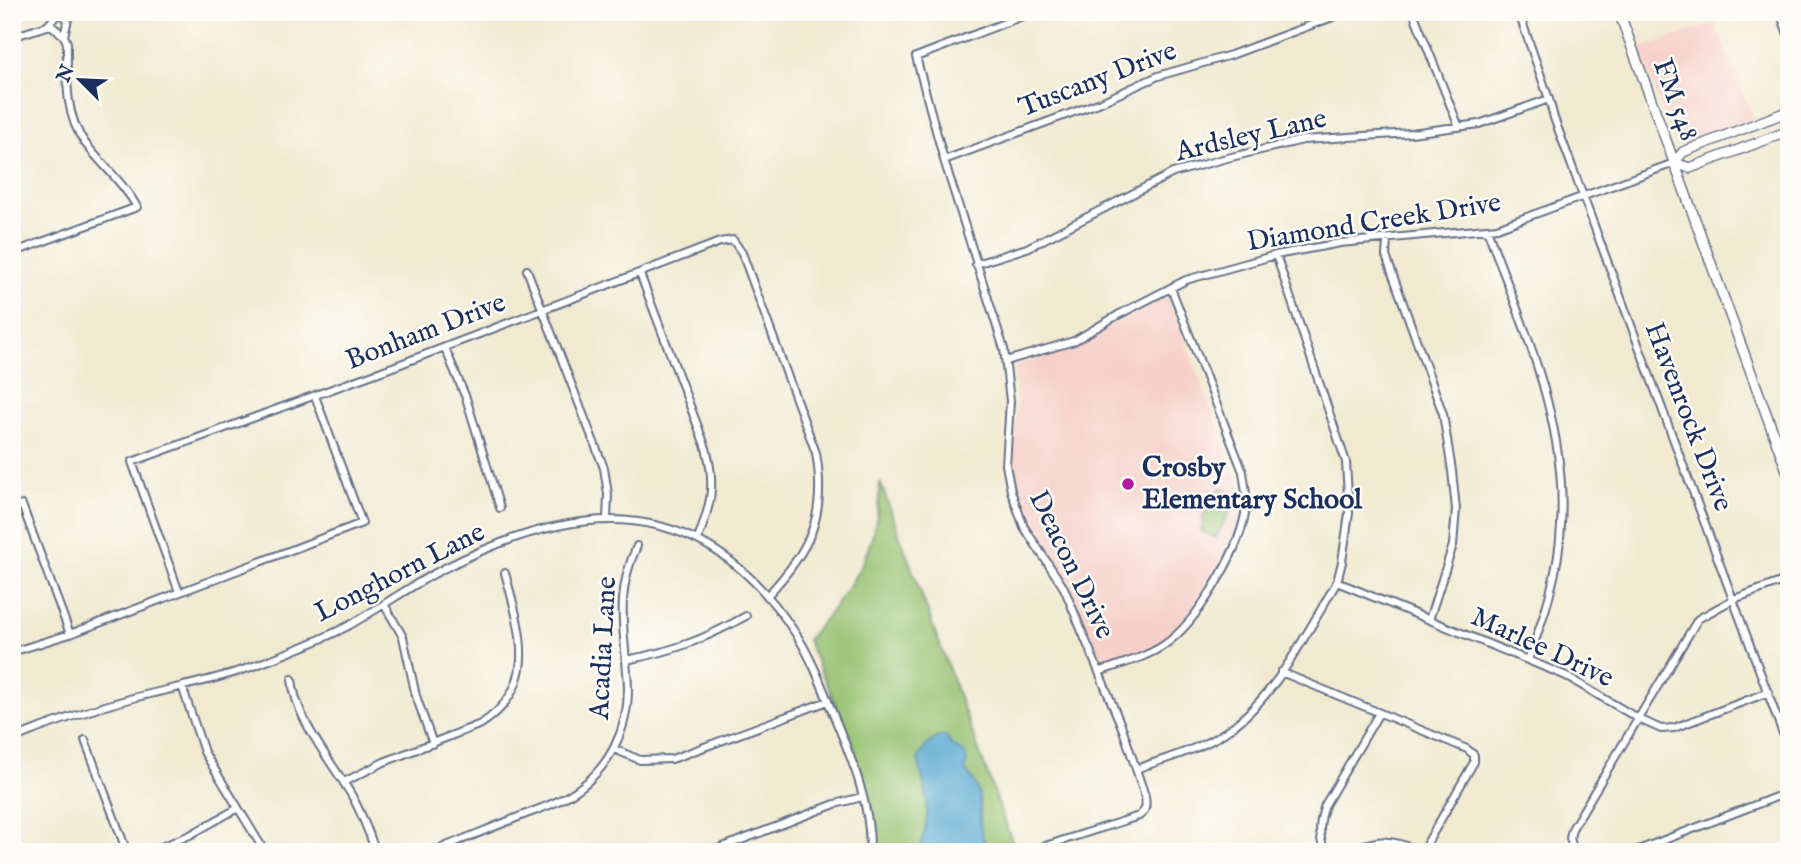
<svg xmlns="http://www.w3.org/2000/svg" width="1801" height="864" font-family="'IM FELL English',serif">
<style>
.built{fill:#f7d0ca}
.green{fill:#96c16f;stroke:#587866;stroke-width:2}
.water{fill:#55a8d1;stroke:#386c98;stroke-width:2}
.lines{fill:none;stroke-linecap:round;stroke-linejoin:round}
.street-casing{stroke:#667086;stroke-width:10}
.secondary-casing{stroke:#667086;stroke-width:12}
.street{stroke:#fff;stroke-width:6}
.secondary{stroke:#fff;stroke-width:9}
.poi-dot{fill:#b5179e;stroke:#fdfcf7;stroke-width:2.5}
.labels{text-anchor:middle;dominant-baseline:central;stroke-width:5;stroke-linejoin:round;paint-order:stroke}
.street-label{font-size:28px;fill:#1b2f5e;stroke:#fdfcf7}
.poi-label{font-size:28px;font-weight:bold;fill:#1b2f5e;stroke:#fdfcf7;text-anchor:start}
</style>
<rect width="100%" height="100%" fill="#fdfcf7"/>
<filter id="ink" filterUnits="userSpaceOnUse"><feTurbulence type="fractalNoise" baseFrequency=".0143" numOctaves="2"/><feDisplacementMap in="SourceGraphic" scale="14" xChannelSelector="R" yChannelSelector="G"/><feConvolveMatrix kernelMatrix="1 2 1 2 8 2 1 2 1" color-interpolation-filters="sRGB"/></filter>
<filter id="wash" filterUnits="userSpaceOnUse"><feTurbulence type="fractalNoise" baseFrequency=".00686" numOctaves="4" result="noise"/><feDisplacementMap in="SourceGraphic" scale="28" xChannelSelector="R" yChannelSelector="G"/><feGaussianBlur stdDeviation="1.57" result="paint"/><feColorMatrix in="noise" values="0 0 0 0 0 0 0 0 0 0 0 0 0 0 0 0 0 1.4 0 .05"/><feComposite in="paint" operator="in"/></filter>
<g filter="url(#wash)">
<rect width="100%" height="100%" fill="#f1ead1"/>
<path class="built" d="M1715 23 1754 120 1678 146 1672 139 1640 48Z
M1168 295 1241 488 1242 510 1236 535 1228 550 1179 628 1156 646 1104 667 1070 584 1034 533 1020 500 1012 460 1017 402 1014 369 1018 362 1043 358 1072 347Z"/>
<path class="green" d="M880 482 1016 852H873L871 820 853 743 807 640C851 590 879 551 880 482Z
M1221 488 1232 494 1229 513 1215 538 1201 530 1204 523 1202 518Z"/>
<path class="water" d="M939 736H946L951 745 965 753 967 762 965 770C993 799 969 821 990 852H920L927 819V797L918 759 926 746Z"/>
</g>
<g filter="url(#ink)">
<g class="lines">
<defs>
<path id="street" d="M1033 12 916 57 944 160 1004 349 1010 401 1006 465 1011 491 1024 527 1064 588 1123 730 1145 796C1146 805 1147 810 1139 816L1039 848 1037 852
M1413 12 1459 127
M1780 12 1789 37
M1522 22 1549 99 1554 118 1789 750
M47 26 57 15 61 14 68 19 64 36
M12 37 47 26H52L64 36 67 43C67 76 64 115 85 143 102 165 123 182 137 207L12 253
M944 160 1101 102 1158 76 1231 55 1346 12
M1487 229C1522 325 1568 422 1561 526 1559 572 1544 618 1528 660
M1387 240 1386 256 1443 414 1452 471 1456 509 1453 545 1429 620
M976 264 1027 248 1173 173 1223 159 1303 140 1411 133 1479 124 1549 99
M527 270 604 468 608 494 607 519
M640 274 706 448C716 485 711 504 698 539
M445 348 466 398 500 508
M1006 361 1074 341 1118 315 1186 280 1276 255 1340 243 1497 228 1674 163
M12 508 22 505 70 634
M1337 582 1564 675 1639 719 1661 729 1674 728 1769 692
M179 592 132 462 398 365 720 242 733 240 742 253 816 453C827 517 810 550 767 596
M384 604 403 637 416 696 433 744
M12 652 70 634 362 523 315 396
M626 660C674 651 703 640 746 616
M1099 672C1120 664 1145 658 1164 645 1197 623 1238 553 1245 514 1248 500 1245 486 1243 472L1171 288
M1281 672 1467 749 1474 755V762L1422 852
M292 679C295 718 329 758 349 791 361 810 368 831 376 852
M182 686 204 752 265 852
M12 739C51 723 92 709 133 698 172 688 213 681 251 667 283 655 317 642 348 626 380 608 410 586 443 569 581 498 703 492 796 634 812 659 822 686 833 714 851 757 871 803 870 852
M85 740 127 852
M614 749 640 760 672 759 828 701
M1136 769C1161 760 1188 753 1212 740 1269 711 1305 635 1337 582L1342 562 1349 513 1346 462 1276 255
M344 782 384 762 481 724C541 685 520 629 505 573
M149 852 190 835 238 808
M432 852C458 841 484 831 511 820 527 813 545 808 560 800 610 775 633 725 627 672 623 624 616 591 637 546
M710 852 835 804 862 797
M1325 852C1318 835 1319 822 1325 805L1379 713
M1344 852C1376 839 1389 837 1421 852
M1574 852 1570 838 1572 829 1698 619 1734 599 1789 579
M1633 852 1789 792"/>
<path id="secondary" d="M1619 12 1789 476
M1674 163 1683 152 1789 111
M1674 163 1690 168 1789 131"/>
</defs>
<use href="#street" class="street-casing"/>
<use href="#secondary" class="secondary-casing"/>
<use href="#street" class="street"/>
<use href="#secondary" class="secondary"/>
</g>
</g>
<circle class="poi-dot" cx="1128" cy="484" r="7"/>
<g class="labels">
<g class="street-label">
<text transform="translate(1098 80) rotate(-21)">Tuscany Drive</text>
<text transform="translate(1675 100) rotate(70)">FM 548</text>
<text transform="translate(1251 136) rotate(-13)">Ardsley Lane</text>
<text transform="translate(1374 223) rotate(-9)">Diamond Creek Drive</text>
<text transform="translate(426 332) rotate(-21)">Bonham Drive</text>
<text transform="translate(1688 417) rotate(69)">Havenrock Drive</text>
<text transform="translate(1071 565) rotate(64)">Deacon Drive</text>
<text transform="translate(400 573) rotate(-27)">Longhorn Lane</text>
<text transform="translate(604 648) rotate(-87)">Acadia Lane</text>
<text transform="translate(1542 648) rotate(25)">Marlee Drive</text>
</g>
<g class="poi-label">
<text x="1142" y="468">Crosby<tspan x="1142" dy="32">Elementary School</tspan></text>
</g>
</g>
<rect width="1801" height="864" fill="none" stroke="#fdfcf7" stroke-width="42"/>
<g transform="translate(80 80) rotate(294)" stroke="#fdfcf7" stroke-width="5" paint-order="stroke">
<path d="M0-5L12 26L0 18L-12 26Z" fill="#1b2f5e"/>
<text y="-10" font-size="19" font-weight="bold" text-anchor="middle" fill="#1b2f5e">N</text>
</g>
</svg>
